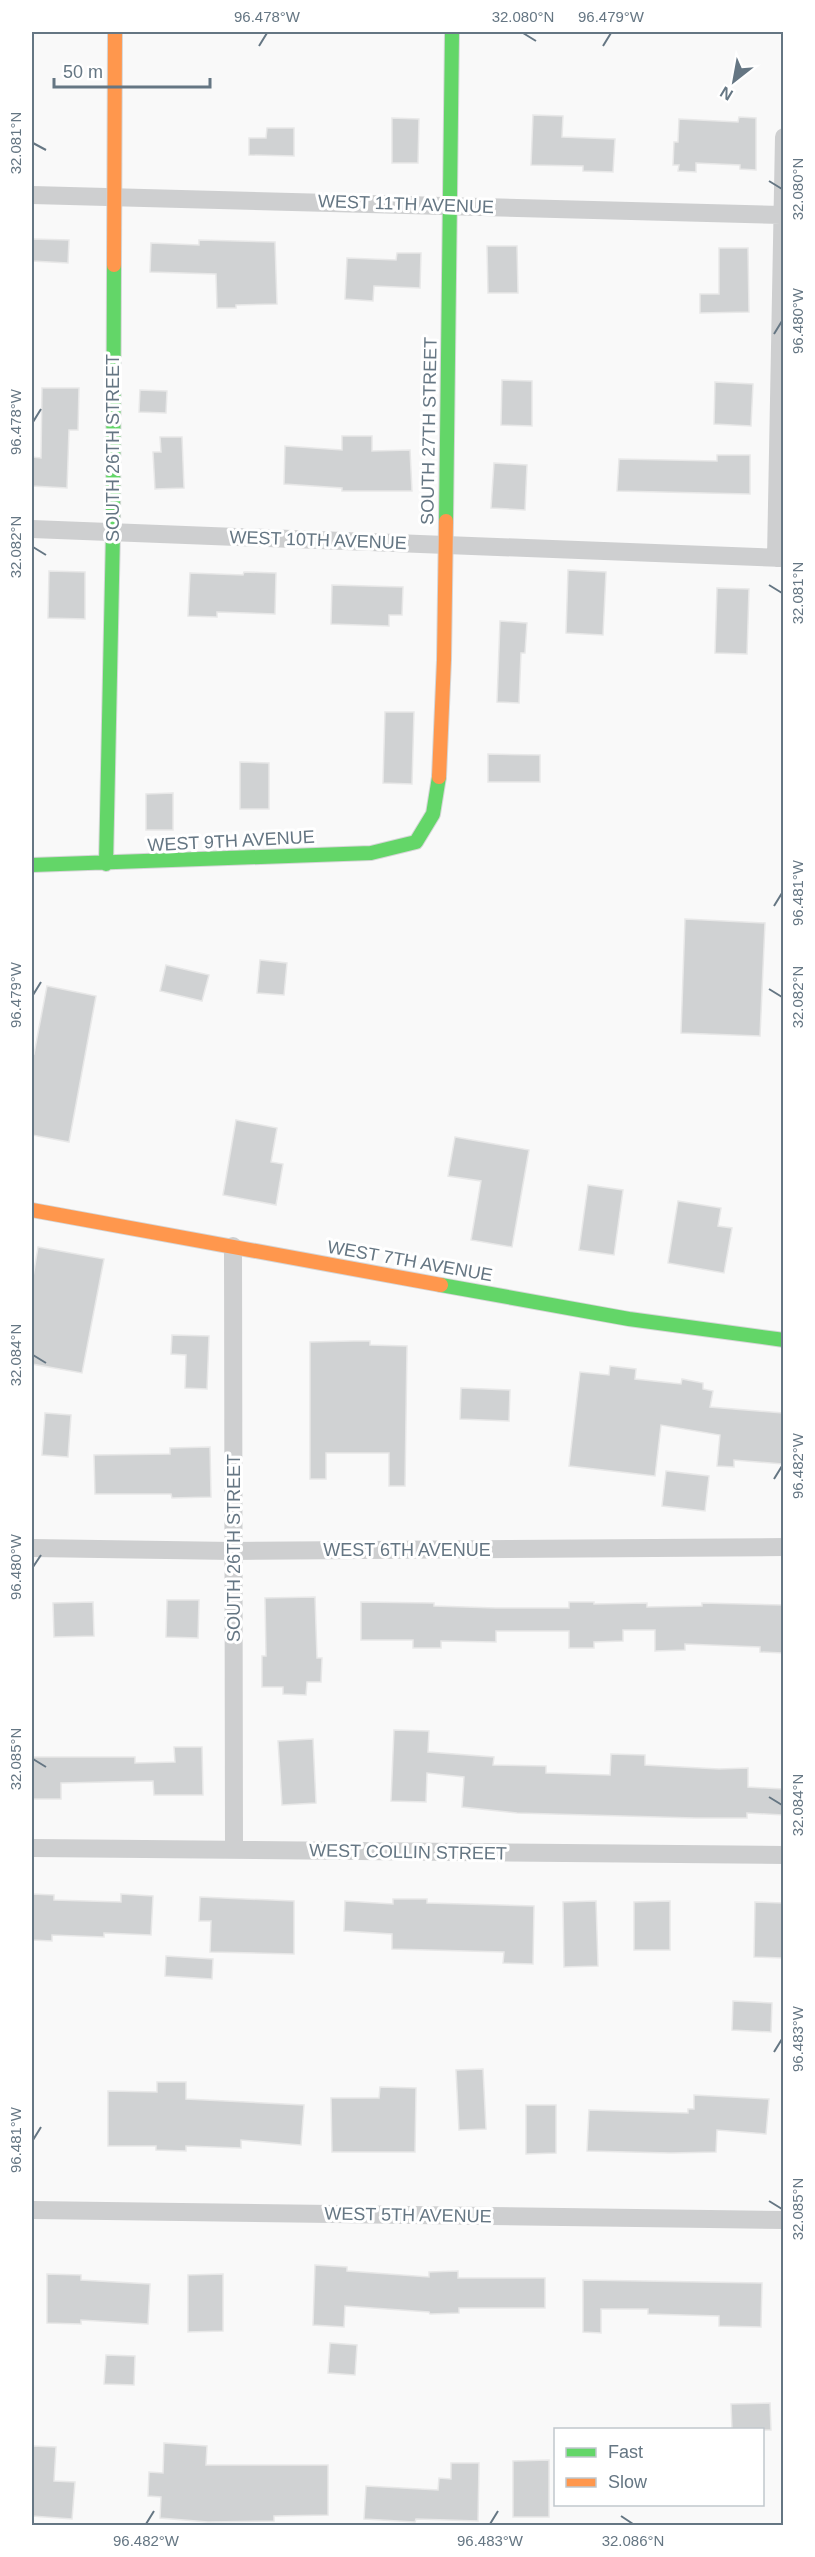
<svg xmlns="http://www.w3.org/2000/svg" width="815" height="2557" font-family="Helvetica,sans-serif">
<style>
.building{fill:#d0d2d3;stroke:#e8e8e8;stroke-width:1.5}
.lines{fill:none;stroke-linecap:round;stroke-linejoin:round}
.fast-casing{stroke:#d5d6d7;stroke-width:16}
.slow-casing{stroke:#d5d6d7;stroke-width:16}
.street{stroke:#cecfd0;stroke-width:18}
.fast{stroke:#63d668;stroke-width:14}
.slow{stroke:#ff974d;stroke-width:14}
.ticks{fill:none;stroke:#657683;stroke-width:2}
.labels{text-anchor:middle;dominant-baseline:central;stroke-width:6;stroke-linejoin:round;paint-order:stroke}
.street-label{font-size:18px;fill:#657683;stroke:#fff}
.neatline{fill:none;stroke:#657683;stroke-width:2}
.ticks-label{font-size:15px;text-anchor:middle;fill:#657683}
</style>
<rect width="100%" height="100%" fill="#f9f9f9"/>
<path class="building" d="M533 115 563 116 562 137 615 139 613 172 583 171V166L531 165Z
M739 117 756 118V170L740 169V165L696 163V172L678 171 679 165H673L674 142H678L679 119 738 122Z
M392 118 419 119 418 163H392Z
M267 128H294V156L249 155V138H266Z
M32 239 69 240 68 263 32 261Z
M199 240 275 242 277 304 236 305V308H217L216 274 150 272 151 243 199 245Z
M487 246H517L518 293H488Z
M719 248H748L749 312 700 313V294H719Z
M397 253H421L420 288 374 286 373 301 345 299 347 258 396 260Z
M502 380 532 381V426L501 425Z
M715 382 753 384 751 426 714 424Z
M42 388H79L78 430H69L67 488 32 486V457L41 458Z
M140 390 167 391 166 413 139 412Z
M342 436H372V451L410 450 412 491H342V488L284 484 285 446 342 450Z
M160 437H182L184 488 155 489 153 452H161Z
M717 455H750V494L617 491 619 459 717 461Z
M494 463 527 465 525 510 491 508Z
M568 570 606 572 603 635 566 633Z
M49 571 85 572V619L48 618Z
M244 572 276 573 275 614 217 612V617L188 616 190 573 243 575Z
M332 585 403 587 402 615H389V626L331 624Z
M717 588 749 589 747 654 715 653Z
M500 621 527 623 525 653H521L519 703 497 702Z
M385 712H414L412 784 383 783Z
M488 754 540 755V782H488Z
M240 762 269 763V809H240Z
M173 793V830H146V794Z
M685 919 765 923 760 1036 681 1033Z
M260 960 287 963 284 995 257 993Z
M166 965 209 975 202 1001 160 991Z
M47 986 96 996 69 1142 32 1135V1053L34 1054Z
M236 1120 277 1128 271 1162 283 1164 276 1205 223 1195Z
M455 1137 529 1150 512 1247 471 1240 481 1181 448 1176Z
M588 1185 623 1190 614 1255 579 1250Z
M678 1201 721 1208 718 1226 732 1228 724 1273 668 1263Z
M38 1247 104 1259 82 1373 32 1364V1283Z
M172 1335 209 1336 207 1389 185 1388 186 1355 171 1354Z
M353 1341H370V1345L407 1346 405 1486H389V1453H326V1479H310V1342Z
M610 1366 636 1369 635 1379 681 1384 682 1379 703 1383V1389L713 1391 710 1407 783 1413V1464L734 1460V1467L717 1466 720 1435 661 1425 655 1476 569 1466 580 1372 609 1375Z
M461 1388 510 1390 509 1421 460 1419Z
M45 1413 71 1415 68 1457 42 1455Z
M210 1447 211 1497 172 1498 171 1494H95L94 1455 170 1454V1448Z
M666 1471 709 1476 705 1511 662 1506Z
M315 1597 317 1658H322L321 1682H307L306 1695 283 1694V1687H262V1656H266L265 1598Z
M167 1600H199L198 1638 166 1637Z
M93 1602 94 1636 54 1637 53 1603Z
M361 1602 434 1603V1606L496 1608H569V1602H594V1604L647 1603V1607L702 1606V1603L783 1605V1653L760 1652V1647L685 1644V1650L655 1651V1630H623V1641L594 1642V1648H569V1631H496V1642L441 1641V1648H413V1640H361Z
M394 1730 429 1731 428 1752 494 1757 493 1765 546 1766V1773L610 1775 611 1754 645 1755V1765L719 1769 748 1768V1787L783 1789V1815L747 1813V1818H695L517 1813 462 1807 464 1777 427 1773 426 1802 391 1801Z
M313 1739 316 1803 282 1805 278 1741Z
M174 1747H202L203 1795H154L153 1781 61 1783V1799H32V1757H135V1763L175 1762Z
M32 1894 54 1895V1900L121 1902V1894L153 1896 151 1935 104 1933V1937L52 1935V1941L32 1940Z
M200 1897 294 1901V1954L210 1952 211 1921H199Z
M393 1899H427V1903L534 1906 533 1964 503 1963 504 1952 392 1949V1934L344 1931 345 1901 393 1904Z
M596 1901 598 1966 564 1967 563 1902Z
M670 1901V1950H634V1902Z
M755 1902 783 1903 782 1958 754 1957Z
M166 1956 213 1959 212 1979 165 1976Z
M733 2001 772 2003 771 2032 732 2030Z
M483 2069 486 2129 459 2130 456 2070Z
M157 2082H186V2099L304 2105 301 2145 241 2140V2148L186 2146V2151L156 2150V2146H108V2091L157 2092Z
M380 2087 416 2088 415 2152H332L331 2098H379Z
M694 2095 769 2099 766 2134 717 2130 716 2152 671 2153 587 2151 589 2110 688 2113V2109H694Z
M526 2105H556V2153L526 2154Z
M315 2265 347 2267V2271L429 2277V2272L458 2271V2278H545V2308H459V2313L430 2314 429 2312 345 2306 344 2327 313 2325Z
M47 2274 81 2275V2280L150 2284 148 2324 81 2320V2324L47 2323Z
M223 2274V2331L188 2332V2275Z
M583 2280 762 2283 761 2327 719 2326V2316L648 2314V2309H601V2333L583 2332Z
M330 2343 357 2345 355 2375 328 2373Z
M106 2355 135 2356 134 2385 104 2384Z
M770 2403 771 2430H732L731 2404Z
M164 2443 207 2446 206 2465H328V2515L274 2516V2521L208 2522 160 2518 161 2497 148 2496 149 2472 163 2473Z
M32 2446 56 2447 54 2481 75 2482 72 2519 32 2516Z
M549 2460V2517H513V2461Z
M451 2463H479L478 2521 416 2519 415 2522 364 2519 366 2486 438 2490 439 2478 451 2479Z"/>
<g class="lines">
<defs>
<path id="fast" d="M446 521 452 32
M106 864 113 532 114 265
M32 865 371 853 416 842 433 814 439 777
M441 1285 629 1319 784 1340"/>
<path id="slow" d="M114 265 115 32
M439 777 444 660 446 521
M32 1210 441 1285"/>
</defs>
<use href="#fast" class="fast-casing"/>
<use href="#slow" class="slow-casing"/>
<path class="street" d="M32 195 781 215
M32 529 784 558
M776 558 784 137
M233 1246 234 1850
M32 1548 233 1551 784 1547
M32 1848 784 1855
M32 2210 784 2220"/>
<use href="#fast" class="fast"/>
<use href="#slow" class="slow"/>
</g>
<path class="ticks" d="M523 33 536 41M259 46 267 33M603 46 611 33M33 143 46 150M769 181 782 189M774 334 782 321M33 422 41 409M33 547 46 555M769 585 782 593M774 906 782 893M769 989 782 997M33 995 41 982M33 1355 46 1363M774 1479 782 1466M33 1567 41 1555M33 1759 46 1767M769 1797 782 1805M774 2052 782 2039M33 2140 41 2127M769 2201 782 2209M621 2516 633 2524M146 2524 154 2511M490 2524 498 2511"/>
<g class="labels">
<g class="street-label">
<text transform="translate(406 204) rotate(2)">WEST 11TH AVENUE</text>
<text transform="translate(429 431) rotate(-89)">SOUTH 27TH STREET</text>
<text transform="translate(113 448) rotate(-90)">SOUTH 26TH STREET</text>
<text transform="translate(318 540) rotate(2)">WEST 10TH AVENUE</text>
<text transform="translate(231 841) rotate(-3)">WEST 9TH AVENUE</text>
<text transform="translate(410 1261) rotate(10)">WEST 7TH AVENUE</text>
<text transform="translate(234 1548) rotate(-90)">SOUTH 26TH STREET</text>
<text x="407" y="1550">WEST 6TH AVENUE</text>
<text transform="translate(408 1852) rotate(1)">WEST COLLIN STREET</text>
<text transform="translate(408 2215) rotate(1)">WEST 5TH AVENUE</text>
</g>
</g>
<rect width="815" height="2557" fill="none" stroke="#ffffff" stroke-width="66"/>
<rect x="554" y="2428" width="210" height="78" fill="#ffffff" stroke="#c1c8cd" stroke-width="1.5"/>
<rect x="566" y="2448" width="30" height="9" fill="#63d668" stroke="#c1c8cd" stroke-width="1.5"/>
<text x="608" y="2458" font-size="18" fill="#657683">Fast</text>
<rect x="566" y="2478" width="30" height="9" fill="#ff974d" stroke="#c1c8cd" stroke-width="1.5"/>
<text x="608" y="2488" font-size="18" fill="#657683">Slow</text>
<g transform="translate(734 81) rotate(211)" stroke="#ffffff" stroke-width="4.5" paint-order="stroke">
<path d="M0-4.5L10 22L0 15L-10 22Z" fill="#657683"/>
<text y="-9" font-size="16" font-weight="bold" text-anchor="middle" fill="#657683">N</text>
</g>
<path d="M54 78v9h156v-9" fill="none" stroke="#657683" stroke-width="3"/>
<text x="63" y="78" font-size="18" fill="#657683" stroke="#ffffff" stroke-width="4.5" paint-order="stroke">50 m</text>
<rect x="33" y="33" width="749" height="2491" class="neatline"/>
<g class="ticks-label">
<text x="267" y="22">96.478°W</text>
<text x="523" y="22">32.080°N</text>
<text x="611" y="22">96.479°W</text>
<text transform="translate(16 143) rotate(-90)" y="5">32.081°N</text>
<text transform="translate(798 189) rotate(-90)" y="5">32.080°N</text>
<text transform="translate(798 321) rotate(-90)" y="5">96.480°W</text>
<text transform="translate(16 422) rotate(-90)" y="5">96.478°W</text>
<text transform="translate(16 547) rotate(-90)" y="5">32.082°N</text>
<text transform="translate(798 593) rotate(-90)" y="5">32.081°N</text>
<text transform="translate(798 893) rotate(-90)" y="5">96.481°W</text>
<text transform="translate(16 995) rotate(-90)" y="5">96.479°W</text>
<text transform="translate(798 997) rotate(-90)" y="5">32.082°N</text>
<text transform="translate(16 1355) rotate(-90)" y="5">32.084°N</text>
<text transform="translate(798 1466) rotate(-90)" y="5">96.482°W</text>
<text transform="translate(16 1567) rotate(-90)" y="5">96.480°W</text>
<text transform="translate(16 1759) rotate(-90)" y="5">32.085°N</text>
<text transform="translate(798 1805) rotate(-90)" y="5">32.084°N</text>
<text transform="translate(798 2039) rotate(-90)" y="5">96.483°W</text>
<text transform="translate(16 2140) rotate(-90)" y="5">96.481°W</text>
<text transform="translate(798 2209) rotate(-90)" y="5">32.085°N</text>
<text x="146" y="2546">96.482°W</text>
<text x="490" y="2546">96.483°W</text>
<text x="633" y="2546">32.086°N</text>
</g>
</svg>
